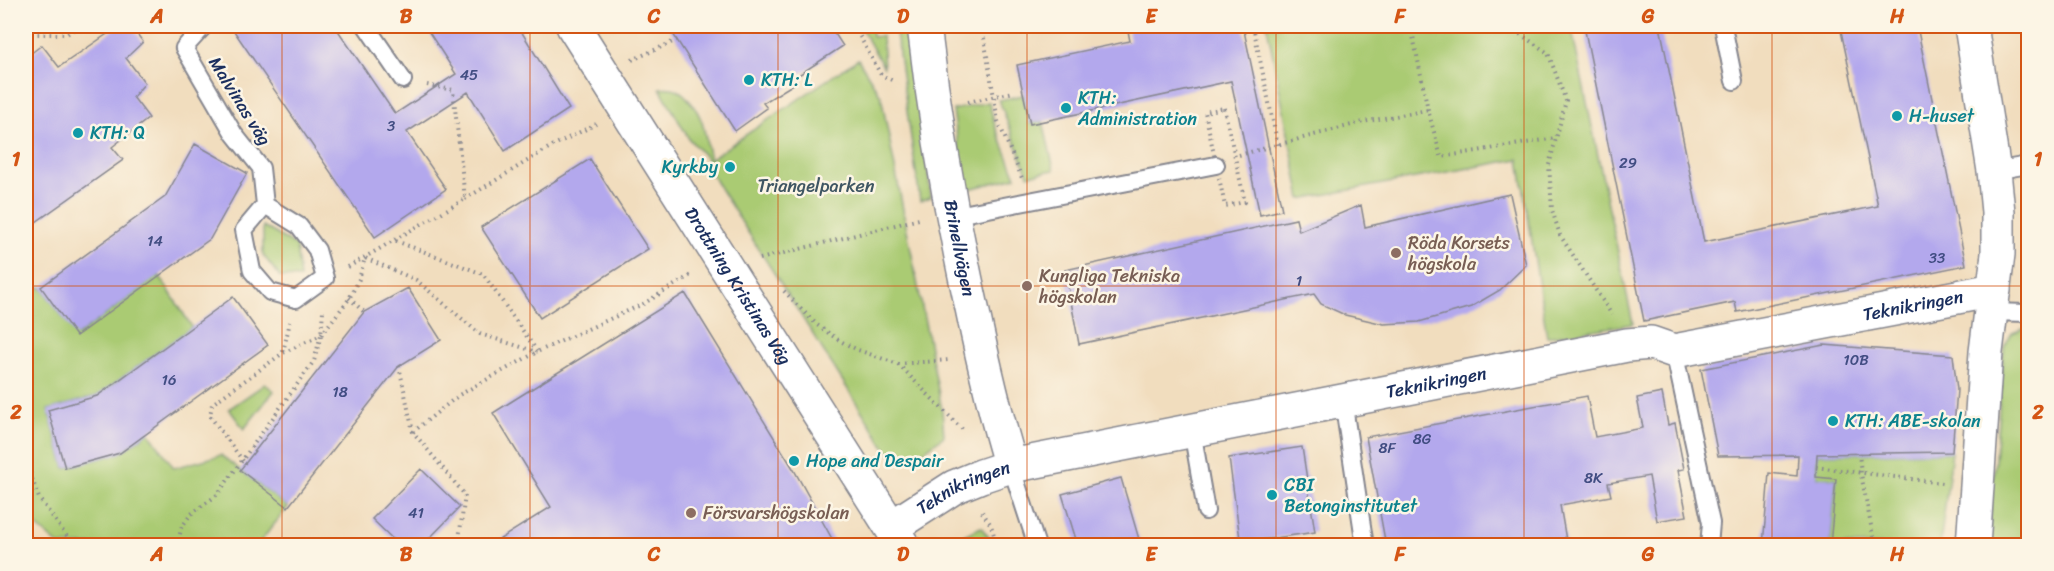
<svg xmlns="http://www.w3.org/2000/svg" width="2054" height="571" font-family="Sriracha,sans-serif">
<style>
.green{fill:#aacb73;stroke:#627d68;stroke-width:1.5}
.building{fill:#b3a8ed}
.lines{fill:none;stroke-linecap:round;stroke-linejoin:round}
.lane-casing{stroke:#86868e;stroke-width:20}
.street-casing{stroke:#86868e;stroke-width:36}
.path{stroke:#86868e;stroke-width:4;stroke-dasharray:1.5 4.5;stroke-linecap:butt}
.lane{stroke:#fff;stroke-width:16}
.street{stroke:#fff;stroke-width:33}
.grid{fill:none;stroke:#d45514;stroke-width:1.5;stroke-opacity:0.55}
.culture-dot{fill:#0f9aa8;stroke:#fcf5e5;stroke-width:2}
.education-dot{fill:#8d6e63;stroke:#fcf5e5;stroke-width:2}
.labels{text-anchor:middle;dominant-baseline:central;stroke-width:5;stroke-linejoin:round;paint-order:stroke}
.number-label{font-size:15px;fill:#414d82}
.culture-label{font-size:18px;fill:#0d838f;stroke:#fcf5e5;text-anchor:start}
.street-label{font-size:18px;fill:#1b2f5e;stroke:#fcf5e5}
.park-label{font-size:18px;fill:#3f5663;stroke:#fcf5e5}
.education-label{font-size:18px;fill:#785e54;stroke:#fcf5e5;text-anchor:start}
.neatline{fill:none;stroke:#d45514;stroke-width:2}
.grid-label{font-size:20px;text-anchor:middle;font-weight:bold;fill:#d45514}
</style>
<rect width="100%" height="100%" fill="#fcf5e5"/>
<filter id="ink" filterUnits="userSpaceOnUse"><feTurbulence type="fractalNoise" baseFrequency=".0167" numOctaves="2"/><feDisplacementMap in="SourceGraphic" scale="12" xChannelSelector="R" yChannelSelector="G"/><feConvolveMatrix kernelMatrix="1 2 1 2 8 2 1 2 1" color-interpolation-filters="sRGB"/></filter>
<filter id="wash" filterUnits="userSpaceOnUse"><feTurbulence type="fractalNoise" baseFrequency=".008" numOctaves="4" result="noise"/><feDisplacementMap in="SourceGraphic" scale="24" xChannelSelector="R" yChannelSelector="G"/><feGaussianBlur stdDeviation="1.35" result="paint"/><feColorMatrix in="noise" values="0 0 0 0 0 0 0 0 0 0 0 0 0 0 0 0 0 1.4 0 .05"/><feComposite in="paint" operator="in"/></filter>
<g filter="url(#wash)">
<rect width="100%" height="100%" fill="#f1ddbe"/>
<path class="green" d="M860 26H871L872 37 882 36 884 68Z
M895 26H909L931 197 920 201Z
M1267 26H1571L1633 324 1547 337 1519 159 1301 199Z
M858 59 881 96 942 410 944 436 920 454 902 459 887 451 704 163 708 160 689 139 660 88C674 86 680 89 689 100 706 120 704 135 710 159Z
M1024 95 1030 124 1043 121 1054 170 1028 175 999 100Z
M989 102 995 126 1016 177 965 190 953 110Z
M263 226 296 246 300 278 280 277 263 255Z
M159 275 192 327 97 396 48 410 65 468 120 453 149 432 174 468 221 455 288 507 257 546 59 545 29 520 26 514V290L41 287 77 336Z
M2028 327V513L2025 545 1988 546 2004 347 2012 333Z
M265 384 274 391 244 429 229 409Z
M1952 452 1940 545H1830L1836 479 1816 477 1817 454Z
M981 527 991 540 993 545H960L964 535Z"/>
<g id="blocks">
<path class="building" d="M119 26H131L143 42 126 58 145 83 133 97 149 118 112 147 123 160 26 229V57L42 45 59 67Z
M242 26H335L395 114 456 74 425 26H518L569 109 505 151 468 92 407 132 446 189 375 237 234 31Z
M668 26H830L843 46 794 78 797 82 763 103 767 108 735 131Z
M1127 26H1243L1282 210 1260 215 1231 81 1030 124 1017 65 1130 41Z
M1584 26H1660L1704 242 1878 206 1840 26H1917L1966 265 1737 312 1735 302 1644 321Z
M2028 44V65H2027L2024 45Z
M195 144 247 173 210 239 76 336 41 287 165 197Z
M590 159 648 249 540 318 481 227Z
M1510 194 1526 265 1500 290 1471 307 1419 322 1384 324 1345 315 1321 304 1314 294 1079 344 1065 270 1296 219 1299 231 1361 205 1365 227Z
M408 288 441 340 399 366 288 507 240 470 364 312Z
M685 293 794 470 836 546H500L497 541 551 507 493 413Z
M233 297 268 345 120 453 65 468 48 410 97 396Z
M1824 345 1953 355 1957 390 1952 452 1817 454 1816 477 1836 479 1830 546H1763L1769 473 1797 476 1798 455 1718 456 1701 369Z
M1662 393 1668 425 1675 423 1684 469 1678 470 1687 516 1657 521 1649 476 1608 483 1611 496 1560 505 1567 546H1386L1366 437 1587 396 1595 437 1643 428 1637 398Z
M1302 447 1315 532 1254 541 1255 546H1241L1229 458Z
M421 469 460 507 422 546H400L372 519Z
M1121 478 1141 546H1078L1062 494Z"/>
</g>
</g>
<g filter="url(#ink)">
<use href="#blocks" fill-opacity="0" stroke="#86868e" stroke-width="1.5"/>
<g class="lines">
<defs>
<path id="lane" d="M204 26 184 48 234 134 261 168 265 205 299 226 317 250 325 278 296 299 270 292 252 271 244 230 265 205
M366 26 403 80
M1723 26 1734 81
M1994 171 2028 165
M952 216 1216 165
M1991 312 2028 313
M1674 351 1711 523 1709 546
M1343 400 1365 546
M1192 430 1206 511
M1011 466 1037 546"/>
<g id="street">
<path id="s1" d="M573 26 903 546"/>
<path id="s2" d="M924 26C935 121 951 214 972 308 983 361 995 414 1011 466"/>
<path d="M1971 26 1994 171 1998 212V254L1986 352 1973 546"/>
<path id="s3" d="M892 527 954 487 981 476 1011 466 1627 345 1651 343 1674 351 1994 290"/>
</g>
</defs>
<use href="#lane" class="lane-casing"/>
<use href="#street" class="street-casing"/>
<path class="path" d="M854 26 881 75 894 81
M982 26 998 121 1022 178
M1253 26 1278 146
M1411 26 1428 110 1441 157 1556 138
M1511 26 1514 30 1548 53 1566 101 1549 165 1552 210 1560 235 1612 315
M26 36 31 34H67L79 26
M632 60 677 40
M968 102 1014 92
M1224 108 1245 202 1225 206 1205 112Z
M1239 155 1363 122 1428 110
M465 199 552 146 596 124
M396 241 483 274 537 351
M760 259 919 219
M348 267 465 199 453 90 427 85
M784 291 817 325 840 341 858 350 898 364 949 360
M349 298 364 312
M283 352 290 322
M898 364 964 431
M399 366 413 432 465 495 458 546
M413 432 459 395 537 352 643 304 691 275
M1859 453 1861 474 1875 546
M243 461 210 416 212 404 283 353 321 335 349 299 359 279 365 258 416 280 480 334 537 352
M26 462 39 498 74 546
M1816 467 1943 483
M982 512 991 525 997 546
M178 546 181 528 191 514 217 495 314 361 321 335 323 311"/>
<use href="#lane" class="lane"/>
<use href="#street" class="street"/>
</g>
</g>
<path class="grid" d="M282 26V546M530 26V546M778 26V546M1027 26V546M1276 26V546M1524 26V546M1772 26V546M26 286H2028"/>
<g class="culture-dot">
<circle cx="749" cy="80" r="6"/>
<circle cx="1066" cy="108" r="6"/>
<circle cx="1897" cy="116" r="6"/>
<circle cx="78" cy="133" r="6"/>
<circle cx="730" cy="167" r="6"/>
<circle cx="1833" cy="421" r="6"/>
<circle cx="794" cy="461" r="6"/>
<circle cx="1272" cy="495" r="6"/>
</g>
<g class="education-dot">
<circle cx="1396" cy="253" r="6"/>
<circle cx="1027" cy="286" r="6"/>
<circle cx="691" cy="513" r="6"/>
</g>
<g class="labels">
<g class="number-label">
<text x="469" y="75">45</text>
<text x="391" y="126">3</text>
<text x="1628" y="163">29</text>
<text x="155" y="241">14</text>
<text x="1937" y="258">33</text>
<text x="1299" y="281">1</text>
<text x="1856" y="360">10B</text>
<text x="169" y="380">16</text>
<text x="340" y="392">18</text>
<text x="1422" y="439">8G</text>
<text x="1387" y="448">8F</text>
<text x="1593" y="478">8K</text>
<text x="416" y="513">41</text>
</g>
<g class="culture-label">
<text x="761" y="80">KTH: L</text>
<text x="1078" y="98">KTH:<tspan x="1078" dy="21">Administration</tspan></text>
<text x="1909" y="116">H-huset</text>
<text x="90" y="133">KTH: Q</text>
<text x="718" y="167" text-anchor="end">Kyrkby</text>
<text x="1845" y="421">KTH: ABE-skolan</text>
<text x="806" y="461">Hope and Despair</text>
<text x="1284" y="485">CBI<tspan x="1284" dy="21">Betonginstitutet</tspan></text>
</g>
<g class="street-label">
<text transform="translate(240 101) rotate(58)">Malvinas väg</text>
<text stroke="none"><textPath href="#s2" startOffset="225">Brinellvägen</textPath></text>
<text stroke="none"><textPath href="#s1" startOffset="308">Drottning Kristinas Väg</textPath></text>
<text stroke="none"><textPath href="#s3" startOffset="1054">Teknikringen</textPath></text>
<text stroke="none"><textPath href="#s3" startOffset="568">Teknikringen</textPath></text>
<text stroke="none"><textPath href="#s3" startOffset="82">Teknikringen</textPath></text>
</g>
<g class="park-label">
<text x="816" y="186">Triangelparken</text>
</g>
<g class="education-label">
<text x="1408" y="243">Röda Korsets<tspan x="1408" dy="21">högskola</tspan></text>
<text x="1039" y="276">Kungliga Tekniska<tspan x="1039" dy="21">högskolan</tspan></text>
<text x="703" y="513">Försvarshögskolan</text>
</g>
</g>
<rect width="2054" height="571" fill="none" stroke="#fcf5e5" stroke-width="66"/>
<rect x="33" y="33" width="1988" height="505" class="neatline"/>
<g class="grid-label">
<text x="157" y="23">A</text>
<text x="406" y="23">B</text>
<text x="654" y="23">C</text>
<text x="903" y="23">D</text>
<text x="1151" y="23">E</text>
<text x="1400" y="23">F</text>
<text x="1648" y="23">G</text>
<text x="1897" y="23">H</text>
<text x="16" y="166">1</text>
<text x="2038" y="166">1</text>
<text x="16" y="419">2</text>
<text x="2038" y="419">2</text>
<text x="157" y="561">A</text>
<text x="406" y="561">B</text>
<text x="654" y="561">C</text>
<text x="903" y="561">D</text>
<text x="1151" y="561">E</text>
<text x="1400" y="561">F</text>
<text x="1648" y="561">G</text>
<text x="1897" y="561">H</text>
</g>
</svg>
